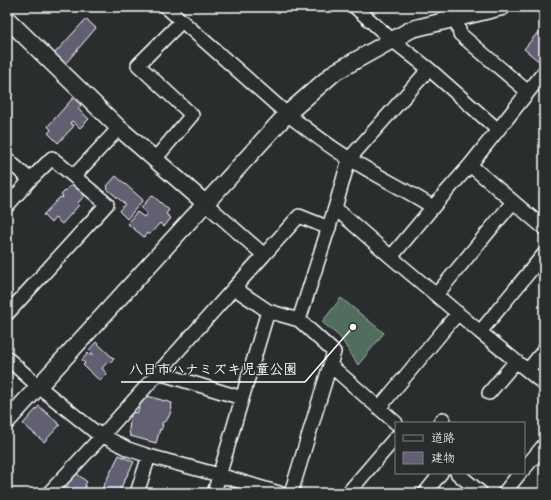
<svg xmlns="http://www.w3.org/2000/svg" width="551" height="500" font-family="'Balsamiq Sans','Klee One',sans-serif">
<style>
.green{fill:#516d5d;stroke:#a8b6ae}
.building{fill:#625f72;stroke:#fff}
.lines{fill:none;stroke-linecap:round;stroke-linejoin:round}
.minor-casing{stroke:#fff;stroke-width:16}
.tertiary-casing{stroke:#fff;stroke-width:19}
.minor{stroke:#2a2d2e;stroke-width:13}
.tertiary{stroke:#2a2d2e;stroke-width:16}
.leader{fill:none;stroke:#fff;stroke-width:1.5}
.callout-dot{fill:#fff;stroke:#2a2d2e;stroke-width:1.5}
.callout-label{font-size:14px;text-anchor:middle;font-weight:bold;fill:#fff;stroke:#2a2d2e;stroke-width:3;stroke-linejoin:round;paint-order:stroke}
</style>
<rect width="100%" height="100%" fill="#2a2d2e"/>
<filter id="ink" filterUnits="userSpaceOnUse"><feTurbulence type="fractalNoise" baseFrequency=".025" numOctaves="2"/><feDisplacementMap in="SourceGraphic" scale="8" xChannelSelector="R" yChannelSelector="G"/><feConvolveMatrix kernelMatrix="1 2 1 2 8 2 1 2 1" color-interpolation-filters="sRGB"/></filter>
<g filter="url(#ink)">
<path class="green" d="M341 298 384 333 358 365 340 337 322 322Z"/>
<path class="building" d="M86 19 96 28 65 64 54 54Z
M544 25V60L541 63 524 49Z
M73 98 81 105 78 109 89 119 80 128 72 121 70 123 74 126 58 143 48 133 51 130 48 126Z
M116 176 143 200 127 219 119 211 125 204 107 189 108 187 107 186Z
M73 183 78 187 77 188 85 195 77 204 79 205 62 224 55 218 51 223 43 215 60 197 62 198 63 197 61 195Z
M152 195 169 210 166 214 171 218 164 227 160 223 149 235 147 233 144 237 128 224H129L128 222 137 212 144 217 147 213 141 208Z
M96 342 114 359 109 363 108 362 102 368 107 374 100 381 83 365 85 363 82 360 88 353 91 356 93 354 89 350Z
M144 395 172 403 171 408H172L170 414 167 420 162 423V425H163L161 430 160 429 156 443 130 436 129 429 131 413 132 412 137 413Z
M39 406 60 425 44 442 23 424Z
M119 455 134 462 118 493H100Z
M75 472 87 482 85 485 86 486 79 493H57Z"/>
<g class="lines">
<defs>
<path id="minor" d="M166 7 287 114C307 129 328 146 350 159 377 176 406 190 433 207
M355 7 392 40 429 69 498 130
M456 18 460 34 528 92
M442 21 454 7
M7 159 30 180
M155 159 192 115 138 65 182 21
M470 165 544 228
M74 176 119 128
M205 203 264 255 234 288
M7 206 30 180 52 158 107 204 7 314
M335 208 349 159 429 69
M544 254 480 332 544 384
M264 255 299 216 329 228
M436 295 513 202
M480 332 391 257 433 207 470 165 544 72
M7 358 38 386 94 431 128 449 149 456 219 475 279 493
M330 365 396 423
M528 370 544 350
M159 373 242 398
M489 393 516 361
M379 408 458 313
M440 423 443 419
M524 469 544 445
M457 473 481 493
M49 493 102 436 234 288 268 311 299 320 335 208 391 257
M137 493 149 456
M214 493 268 311
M291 493 334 352 299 320
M348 493 396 437
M425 493 441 473
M504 493 520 473"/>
<path id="tertiary" d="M7 19 119 128 205 203
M7 421 287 114 335 72 412 29 502 7"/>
</defs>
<use href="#minor" class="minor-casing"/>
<use href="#tertiary" class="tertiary-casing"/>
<use href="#minor" class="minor"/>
<use href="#tertiary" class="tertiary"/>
</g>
</g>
<path class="leader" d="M353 327L305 382H121"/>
<circle class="callout-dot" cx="353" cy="327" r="4"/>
<g class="callout-label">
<text x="213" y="374">八日市ハナミズキ児童公園</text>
</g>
<rect width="551" height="500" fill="none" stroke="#2a2d2e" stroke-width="24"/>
<rect x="12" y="12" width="527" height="476" fill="none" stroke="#fff" stroke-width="1.5" filter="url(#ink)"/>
<rect x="395" y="422" width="130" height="52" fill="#2a2d2e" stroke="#7f8182"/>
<rect x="403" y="435" width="20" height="6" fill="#2a2d2e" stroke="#7f8182"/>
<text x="431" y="442" font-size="12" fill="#ffffff">道路</text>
<rect x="403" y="452" width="20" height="12" fill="#625f72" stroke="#7f8182"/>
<text x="431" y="462" font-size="12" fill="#ffffff">建物</text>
</svg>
